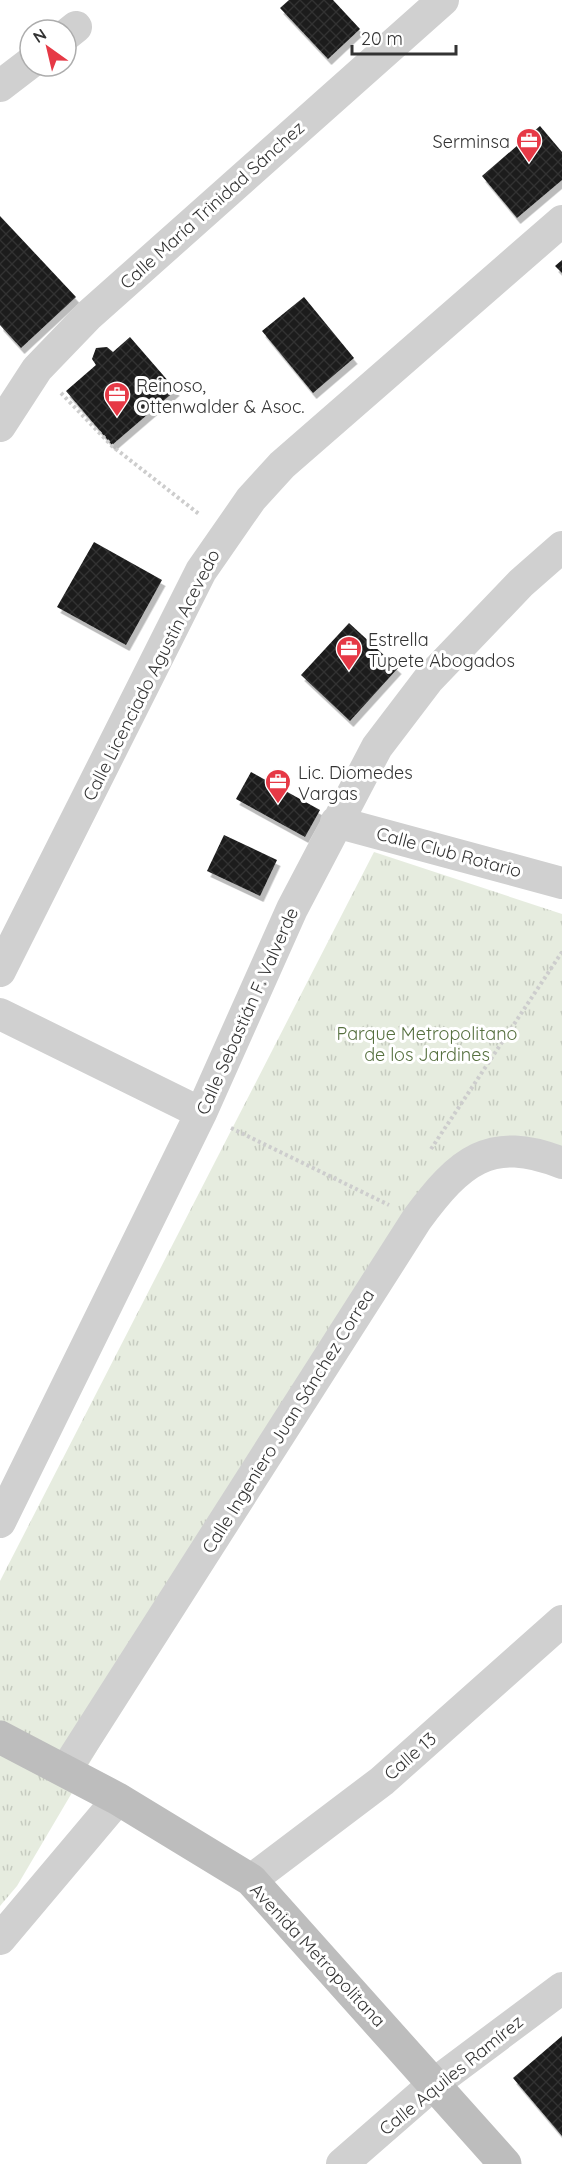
<svg xmlns="http://www.w3.org/2000/svg" width="562" height="2164" font-family="Quicksand,sans-serif">
<style>
.park{fill:url(#park-tufts)}
.building{fill:url(#building-cross-hatch);filter:url(#shadow)}
.lines{fill:none;stroke-linecap:round;stroke-linejoin:round}
.path{stroke:#cdcdcd;stroke-width:4;stroke-dasharray:3 3;stroke-linecap:butt}
.minor{stroke:#d0d0d0;stroke-width:32}
.secondary{stroke:#bdbdbd;stroke-width:33}
.labels{text-anchor:middle;dominant-baseline:central;stroke-width:6;stroke-linejoin:round;paint-order:stroke}
.poi-label{font-size:18px;fill:#333;stroke:#fff;text-anchor:start}
.street-label{font-size:18px;fill:#333;stroke:#fff}
.park-label{font-size:18px;fill:#56703f;stroke:#fff}
</style>
<defs>
<pattern id="park-tufts" width="24" height="20" patternUnits="userSpaceOnUse" patternTransform="scale(1.5)"><rect width="24" height="20" fill="#e6ecdf"/><path d="M3 7l-1-3M5 7V3M7 7l1-3M15 17l-1-3M17 17v-4M19 17l1-3" fill="none" stroke="#c6cbc0"/></pattern>
<pattern id="building-cross-hatch" width="8" height="8" patternUnits="userSpaceOnUse" patternTransform="scale(1.5)"><rect width="8" height="8" fill="#1a1a1a"/><path d="M0 0l8 8M0 8l8-8" fill="none" stroke="#333"/></pattern>
<filter id="shadow"><feDropShadow dx="3.5" dy="6" stdDeviation="0" flood-color="#0004"/></filter>
</defs>
<rect width="100%" height="100%" fill="#fff"/>
<path class="park" d="M374 852 562 914V1165L532 1150 429 1187 17 1886 0 1906V1581Z"/>
<path class="building" d="M289 0H333L360 29 328 59 280 8Z
M540 126 562 152V180L517 218 482 176Z
M0 216 76 297 21 348 0 325Z
M562 260V273L555 266Z
M304 297 354 358 313 393 262 331Z
M130 337 176 390 112 445 66 391 96 365 92 359 96 348 107 347 113 352Z
M94 542 162 580 126 645 57 607Z
M349 623 398 668 350 721 301 675Z
M251 772 320 810 305 837 236 799Z
M224 835 277 860 260 896 207 871Z
M562 2036V2136L513 2078Z"/>
<g class="lines">
<path class="path" d="M61 393 112 446 199 514
M231 1128 389 1205
M431 1149 562 952"/>
<path class="minor" d="M66 35 76 27
M0 86 30 63
M0 426 37 369 89 315 443 0
M336 822 562 883
M0 971 201 571 251 499 282 465 562 221
M0 1014 201 1113
M0 1522 201 1113 292 909 377 747 428 680 521 583 562 547
M65 1771 417 1219C459 1162 490 1134 562 1163
M251 1880 382 1781 562 1621
M0 1939 118 1799
M342 2164 435 2083 562 1988"/>
<path class="secondary" d="M0 1737 118 1799 251 1880 505 2164"/>
</g>
<defs>
<symbol id="office-pin" viewBox="-11 -11 22 30"><path d="M0 17L-7.5 6A9.5 9.5 0 1 1 7.5 6Z" fill="#e63946" stroke="#fff"/><path d="M-6-3h4V-5.5h4V-3h4V5H-6ZM-1-4.5V-3h2v-1.5ZM-6 0V1H6V0Z" fill="#fff"/></symbol>
</defs>
<g fill-rule="evenodd">
<use href="#office-pin" x="514" y="126" width="30" height="40"/>
<use href="#office-pin" x="102" y="380" width="30" height="40"/>
<use href="#office-pin" x="334" y="634" width="30" height="40"/>
<use href="#office-pin" x="263" y="767" width="30" height="40"/>
</g>
<g class="labels">
<g class="poi-label">
<text x="510" y="141" text-anchor="end">Serminsa</text>
<text x="136" y="385">Reinoso,<tspan x="136" dy="21">Ottenwalder &amp; Asoc.</tspan></text>
<text x="368" y="639">Estrella<tspan x="368" dy="21">Tupete Abogados</tspan></text>
<text x="298" y="772">Lic. Diomedes<tspan x="298" dy="21">Vargas</tspan></text>
</g>
<g class="street-label">
<text transform="translate(212 205) rotate(-42)">Calle María Trinidad Sánchez</text>
<text transform="translate(151 675) rotate(-63)">Calle Licenciado Agustín Acevedo</text>
<text transform="translate(449 852) rotate(15)">Calle Club Rotario</text>
<text transform="translate(247 1011) rotate(-66)">Calle Sebastián F. Valverde</text>
<text transform="translate(288 1421) rotate(-58)">Calle Ingeniero Juan Sánchez Correa</text>
<text transform="translate(410 1756) rotate(-41)">Calle 13</text>
<text transform="translate(318 1955) rotate(47)">Avenida Metropolitana</text>
<text transform="translate(451 2075) rotate(-39)">Calle Aquiles Ramírez</text>
</g>
<g class="park-label">
<text x="427" y="1033">Parque Metropolitano<tspan x="427" dy="21">de los Jardines</tspan></text>
</g>
</g>
<g transform="translate(48 48) rotate(326)"><circle r="28" fill="#ffffff" stroke="#adadad" stroke-width="1.5"/>
<path d="M0-4.5L10 22L0 15L-10 22Z" fill="#e63946"/>
<text y="-9" font-size="16" font-weight="bold" text-anchor="middle" fill="#333333">N</text>
</g>
<path d="M352 45v9h104v-9" fill="none" stroke="#333333" stroke-width="3"/>
<text x="361" y="45" font-size="18" fill="#333333" stroke="#ffffff" stroke-width="4.5" paint-order="stroke">20 m</text>
</svg>
